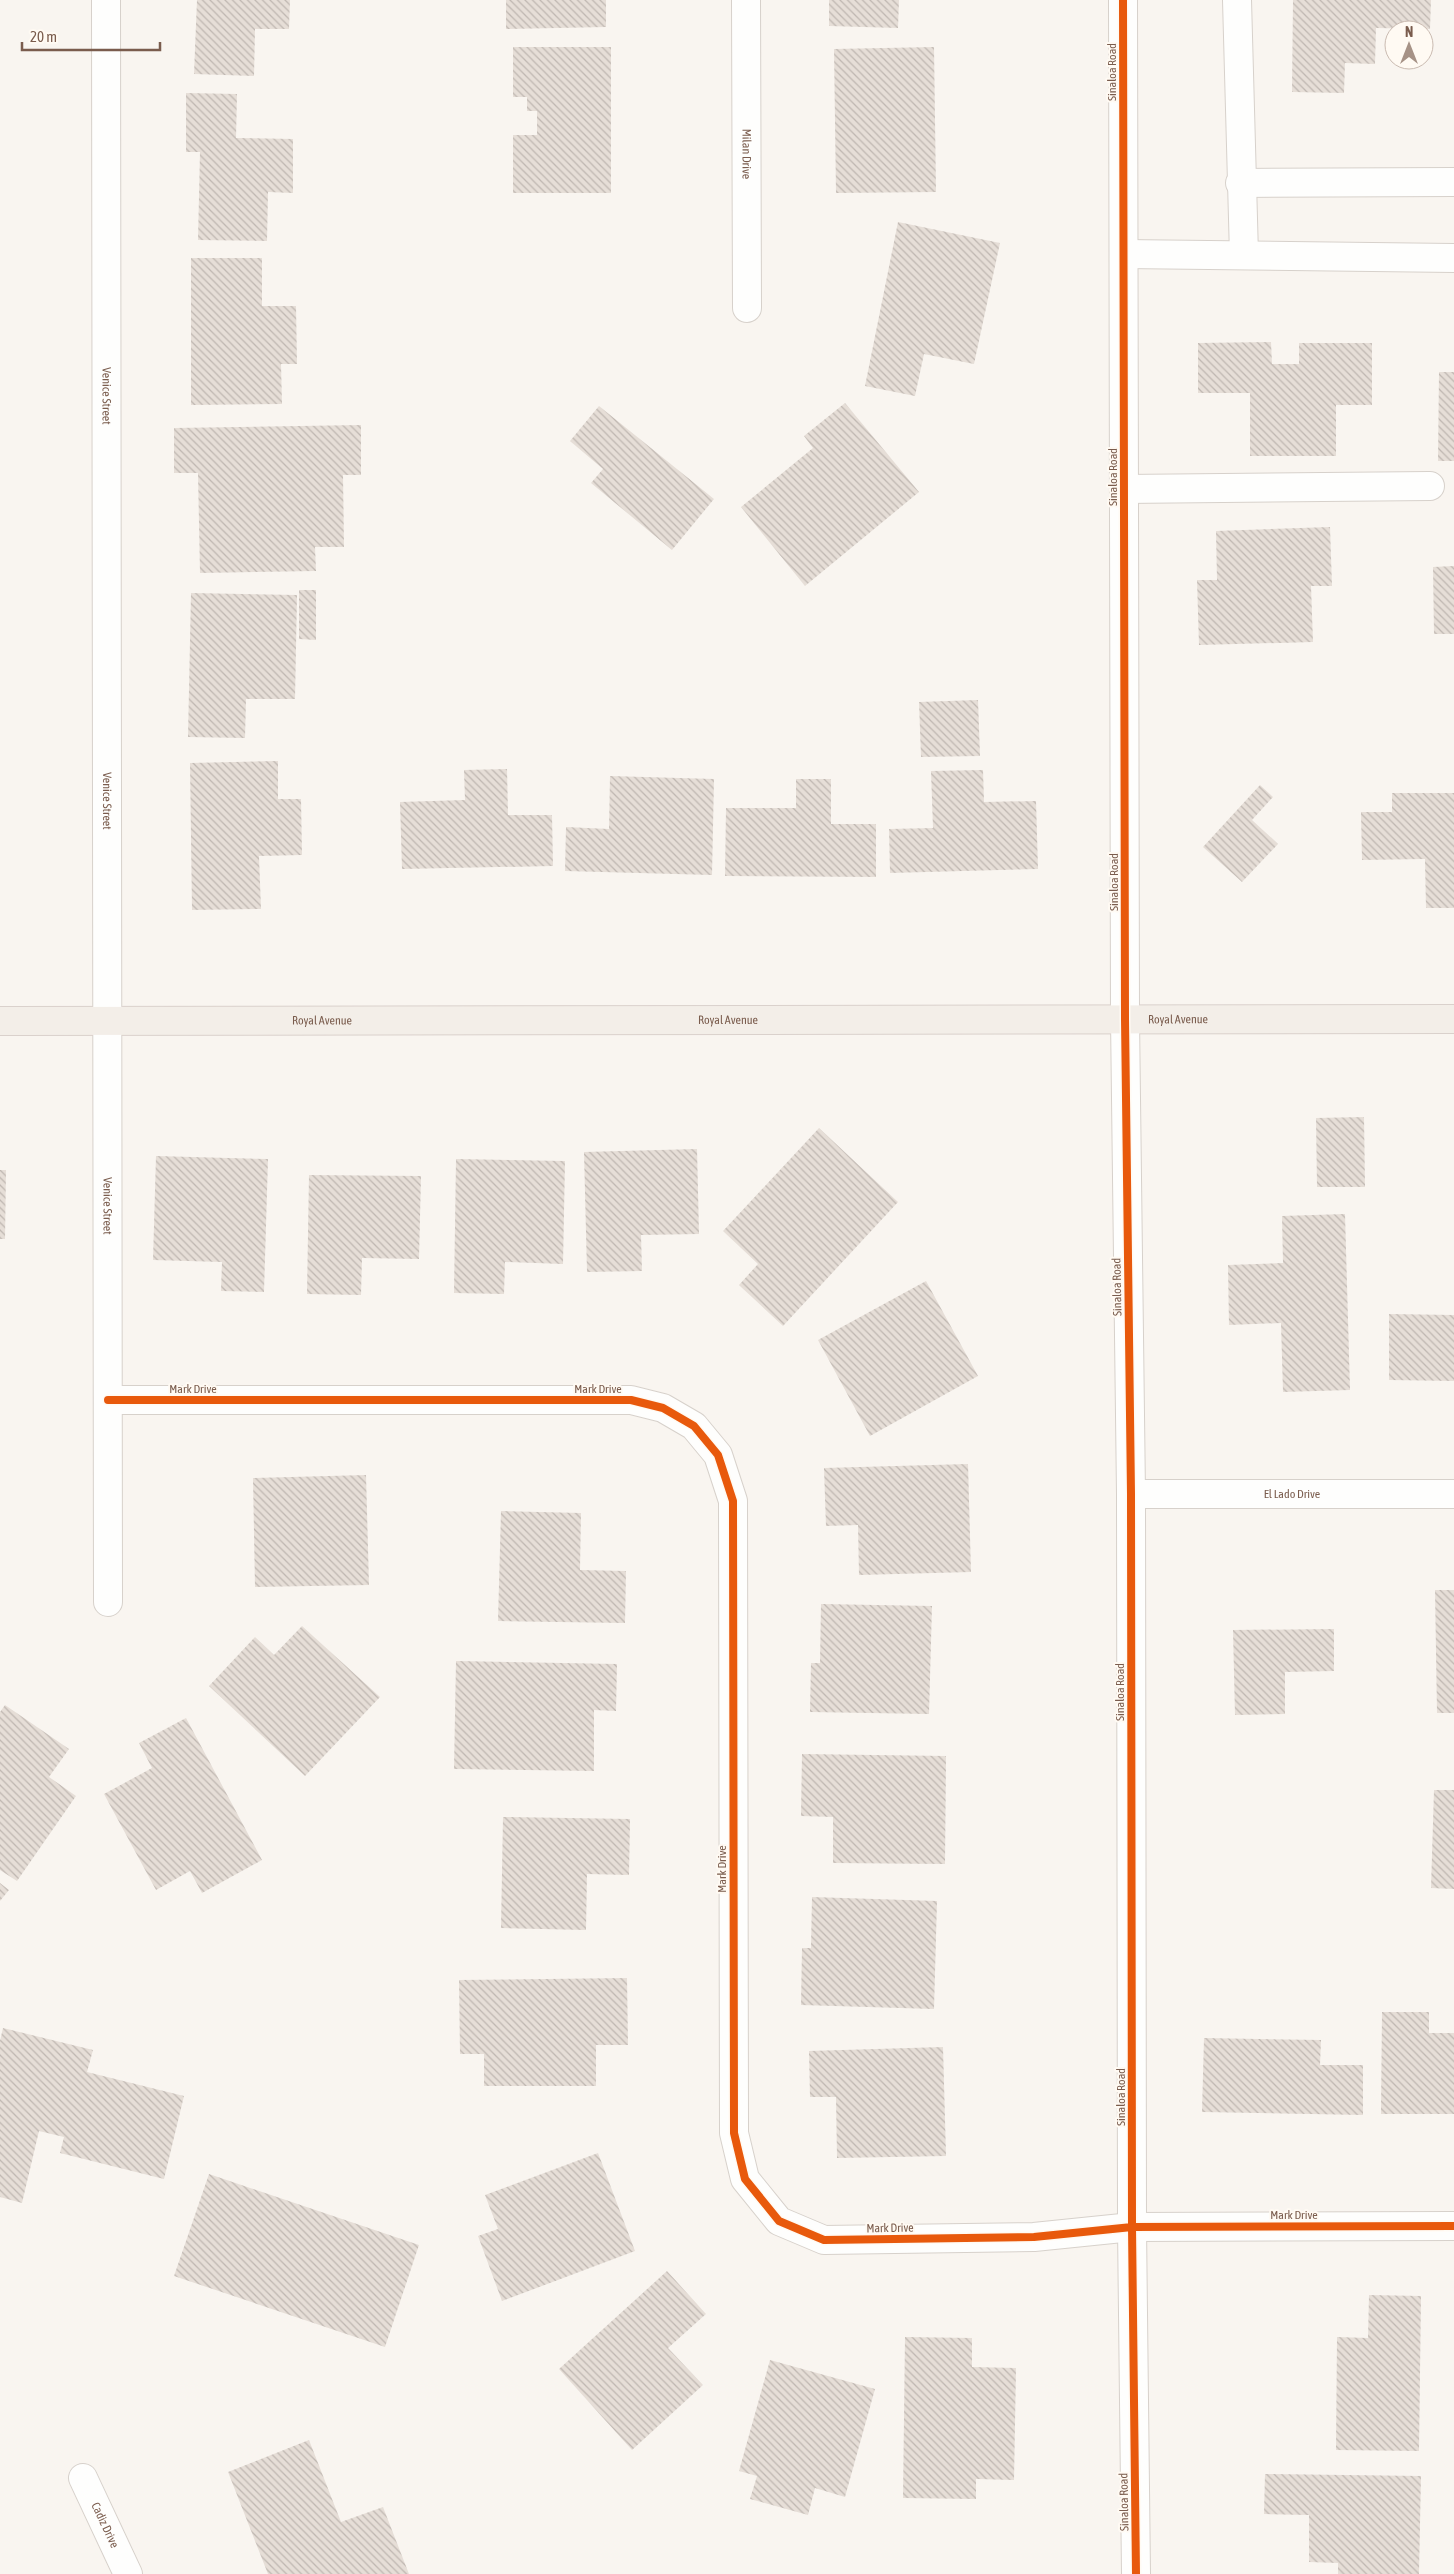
<svg xmlns="http://www.w3.org/2000/svg" width="1454" height="2574" font-family="'Asap Condensed',sans-serif">
<style>
.building{fill:url(#building-back-hatch)}
.lines{fill:none;stroke-linecap:round;stroke-linejoin:round}
.minor-casing{stroke:#d7d1cb;stroke-width:30}
.major-casing{stroke:#dad1cc;stroke-width:30}
.minor{stroke:#fefefd;stroke-width:28}
.major{stroke:#f3eee8;stroke-width:28}
.cycleway-casing{stroke:#fffaf3;stroke-width:11}
.cycleway{stroke:#e8590c;stroke-width:8}
.labels{text-anchor:middle;dominant-baseline:central;stroke-width:4;stroke-linejoin:round;paint-order:stroke}
.street-label{font-size:12px;fill:#7a5c4d;stroke:#fffaf3}
</style>
<defs>
<pattern id="building-back-hatch" width="6" height="6" patternUnits="userSpaceOnUse" patternTransform="scale(1.25)"><rect width="6" height="6" fill="#e6ded7"/><path d="M-1 5l2 2M0 0l6 6M5-1l2 2" fill="none" stroke="#bfb7b1"/></pattern>
</defs>
<rect width="100%" height="100%" fill="#f9f5f0"/>
<path class="building" d="M197 0H290L289 29H255L254 76 194 74Z
M506 0H606V27L506 29Z
M829 0H899L898 28 829 26Z
M1293 0H1431L1430 29 1376 28 1375 64 1345 63 1344 93 1292 92Z
M513 47H611V193H513V135H537V111H527V97H513Z
M934 47 936 192 836 193 834 49Z
M186 93 237 94 236 138 293 139V193L268 192 267 241 198 240 200 152H186Z
M898 222 1000 243 974 364 924 354 915 396 865 386Z
M191 258H262V306H296L297 364H281L282 404 191 405Z
M1271 342 1272 364H1299V343H1372V405H1336V456H1250V393H1198V343Z
M1439 372H1454V461H1438Z
M845 403 919 492 805 586 741 507 813 448 804 436Z
M599 406 714 499 672 550 591 483 603 469 570 441Z
M361 425V475H343L344 547H315L316 571 200 573 198 473H174V428Z
M1330 527 1332 586H1311L1313 642 1199 645 1197 580H1217L1216 531Z
M1454 566V634H1434L1433 567Z
M299 590H316V640L299 639Z
M191 593 297 595 295 699H246L245 738 188 737Z
M978 700 980 756 921 757 919 702Z
M278 761V799H301L302 855 259 856 261 909 192 910 190 763Z
M507 769 508 815H552L553 866 402 869 400 802 465 800 464 770Z
M983 770 984 802 1036 801 1038 869 890 873 889 829 933 828 931 771Z
M610 776 714 779 712 875 565 871 566 827 609 829Z
M796 779H831V824H876V877L725 876 726 808H796Z
M1260 785 1273 797 1252 820 1278 844 1242 882 1203 847Z
M1392 793H1454V908H1426L1425 859 1362 860 1361 812H1392Z
M1364 1117 1365 1187H1317L1316 1118Z
M819 1128 898 1202 783 1326 739 1285 758 1264 723 1231Z
M697 1149 699 1234 641 1235 642 1271 587 1272 584 1152Z
M156 1156 268 1159 264 1292 221 1291 222 1262 153 1260Z
M456 1159 565 1161 563 1264 505 1262 504 1294 454 1293Z
M0 1170H6L5 1239H0Z
M309 1175 421 1176 419 1259 362 1258 361 1295 307 1294Z
M1345 1214 1350 1390 1283 1392 1281 1323 1229 1325 1228 1265 1283 1263 1282 1216Z
M926 1281 978 1376 870 1436 818 1340Z
M1389 1314 1454 1315V1381L1389 1380Z
M968 1464 971 1572 859 1575 858 1525 826 1526 824 1468Z
M366 1475 369 1585 255 1587 253 1478Z
M501 1511 581 1513 580 1570 626 1571 625 1623 498 1621Z
M1435 1590H1454V1713H1437Z
M821 1604 932 1606 929 1714 810 1712 811 1663H820Z
M302 1626 380 1697 305 1776 209 1686 255 1637 274 1655Z
M1334 1629V1671L1285 1672V1714L1235 1715 1233 1630Z
M456 1661 617 1664 616 1711 594 1710V1771L454 1769Z
M5 1705 69 1749 49 1777 76 1796 17 1881 0 1870V1712Z
M186 1718 262 1860 202 1893 190 1871 156 1890 104 1794 152 1768 139 1743Z
M802 1754 946 1756 945 1864 833 1863V1817L801 1816Z
M1434 1790H1454V1889L1431 1888Z
M503 1817 630 1819 629 1875 587 1874 586 1930 501 1928Z
M0 1883 9 1890 0 1901Z
M812 1897 937 1901 934 2009 801 2005 802 1948H811Z
M627 1978 628 2045H596V2086H484V2054H460L459 1980Z
M1382 2012H1429V2033H1454V2114H1381Z
M3 2028 93 2050 87 2072 184 2096 164 2179 60 2153 64 2137 39 2131 22 2203 0 2197V2041Z
M1204 2038 1321 2040 1320 2065H1363V2115L1202 2112Z
M943 2047 946 2156 837 2158 836 2097H810L809 2051Z
M598 2153 635 2251 502 2301 478 2236 498 2229 485 2195Z
M209 2174 419 2245 385 2347 174 2276Z
M667 2271 706 2314 668 2348 703 2385 632 2450 559 2369Z
M1369 2295 1421 2296 1419 2451 1336 2450 1337 2337 1368 2338Z
M905 2337 972 2338V2367L1016 2368 1014 2480 976 2479V2499L903 2498Z
M770 2360 875 2389 845 2497 815 2488 808 2515 750 2499 757 2476 739 2471Z
M309 2440 341 2522 383 2507 409 2574H268L228 2472Z
M1265 2474 1421 2476 1419 2574H1338V2563L1309 2562V2515L1264 2514Z"/>
<g class="lines">
<defs>
<g id="minor">
<path id="s1" d="M106 0 108 1602"/>
<path id="s2" d="M746 0 747 308"/>
<path d="M1123 0 1125 1019 1131 1494 1132 2227 1136 2574"/>
<path d="M1237 0 1244 255"/>
<path d="M1240 183 1454 182"/>
<path d="M1124 254 1454 258"/>
<path d="M1124 489 1430 486"/>
<path d="M108 1400H631L663 1408 694 1426 718 1455 733 1501 734 2133 745 2179 779 2221 824 2240 1034 2237 1132 2227 1454 2226"/>
<path id="s3" d="M1131 1494H1454"/>
<path id="s4" d="M83 2478 128 2574"/>
</g>
<g id="major">
<path id="s5" d="M0 1021 1454 1019"/>
</g>
</defs>
<use href="#minor" class="minor-casing"/>
<use href="#major" class="major-casing"/>
<use href="#minor" class="minor"/>
<use href="#major" class="major"/>
<defs>
<path id="cycleway" d="M1123 0 1125 1019 1131 1494 1132 2227 1136 2574
M108 1400H631L663 1408 694 1426 718 1455 733 1501 734 2133 745 2179 779 2221 824 2240 1034 2237 1132 2227 1454 2226"/>
</defs>
<use href="#cycleway" class="cycleway-casing"/>
<use href="#cycleway" class="cycleway"/>
</g>
<g class="labels">
<g class="street-label">
<text transform="translate(1112 72) rotate(-90)">Sinaloa Road</text>
<text stroke="none"><textPath href="#s2" startOffset="154">Milan Drive</textPath></text>
<text stroke="none"><textPath href="#s1" startOffset="396">Venice Street</textPath></text>
<text transform="translate(1113 477) rotate(-90)">Sinaloa Road</text>
<text stroke="none"><textPath href="#s1" startOffset="801">Venice Street</textPath></text>
<text transform="translate(1114 882) rotate(-90)">Sinaloa Road</text>
<text stroke="none"><textPath href="#s5" startOffset="1178">Royal Avenue</textPath></text>
<text stroke="none"><textPath href="#s5" startOffset="322">Royal Avenue</textPath></text>
<text stroke="none"><textPath href="#s5" startOffset="728">Royal Avenue</textPath></text>
<text stroke="none"><textPath href="#s1" startOffset="1206">Venice Street</textPath></text>
<text transform="translate(1117 1287) rotate(-91)">Sinaloa Road</text>
<text x="193" y="1389">Mark Drive</text>
<text x="598" y="1389">Mark Drive</text>
<text stroke="none"><textPath href="#s3" startOffset="161">El Lado Drive</textPath></text>
<text transform="translate(1120 1692) rotate(-90)">Sinaloa Road</text>
<text transform="translate(722 1869) rotate(-90)">Mark Drive</text>
<text transform="translate(1121 2097) rotate(-90)">Sinaloa Road</text>
<text x="1294" y="2215">Mark Drive</text>
<text transform="translate(890 2228) rotate(-1)">Mark Drive</text>
<text transform="translate(1124 2502) rotate(-91)">Sinaloa Road</text>
<text stroke="none"><textPath href="#s4" startOffset="52">Cadiz Drive</textPath></text>
</g>
</g>
<g transform="translate(1409 45)"><circle r="24" fill="#fffaf3" stroke="#cabbb1"/>
<path d="M0-4L9 19L0 12L-9 19Z" fill="#a69286"/>
<text y="-8" font-size="14" font-weight="bold" text-anchor="middle" fill="#7a5c4d">N</text>
</g>
<path d="M22 42v8h138v-8" fill="none" stroke="#7a5c4d" stroke-width="2.5"/>
<text x="30" y="42" font-size="15" fill="#7a5c4d" stroke="#fffaf3" stroke-width="4" paint-order="stroke">20 m</text>
</svg>
